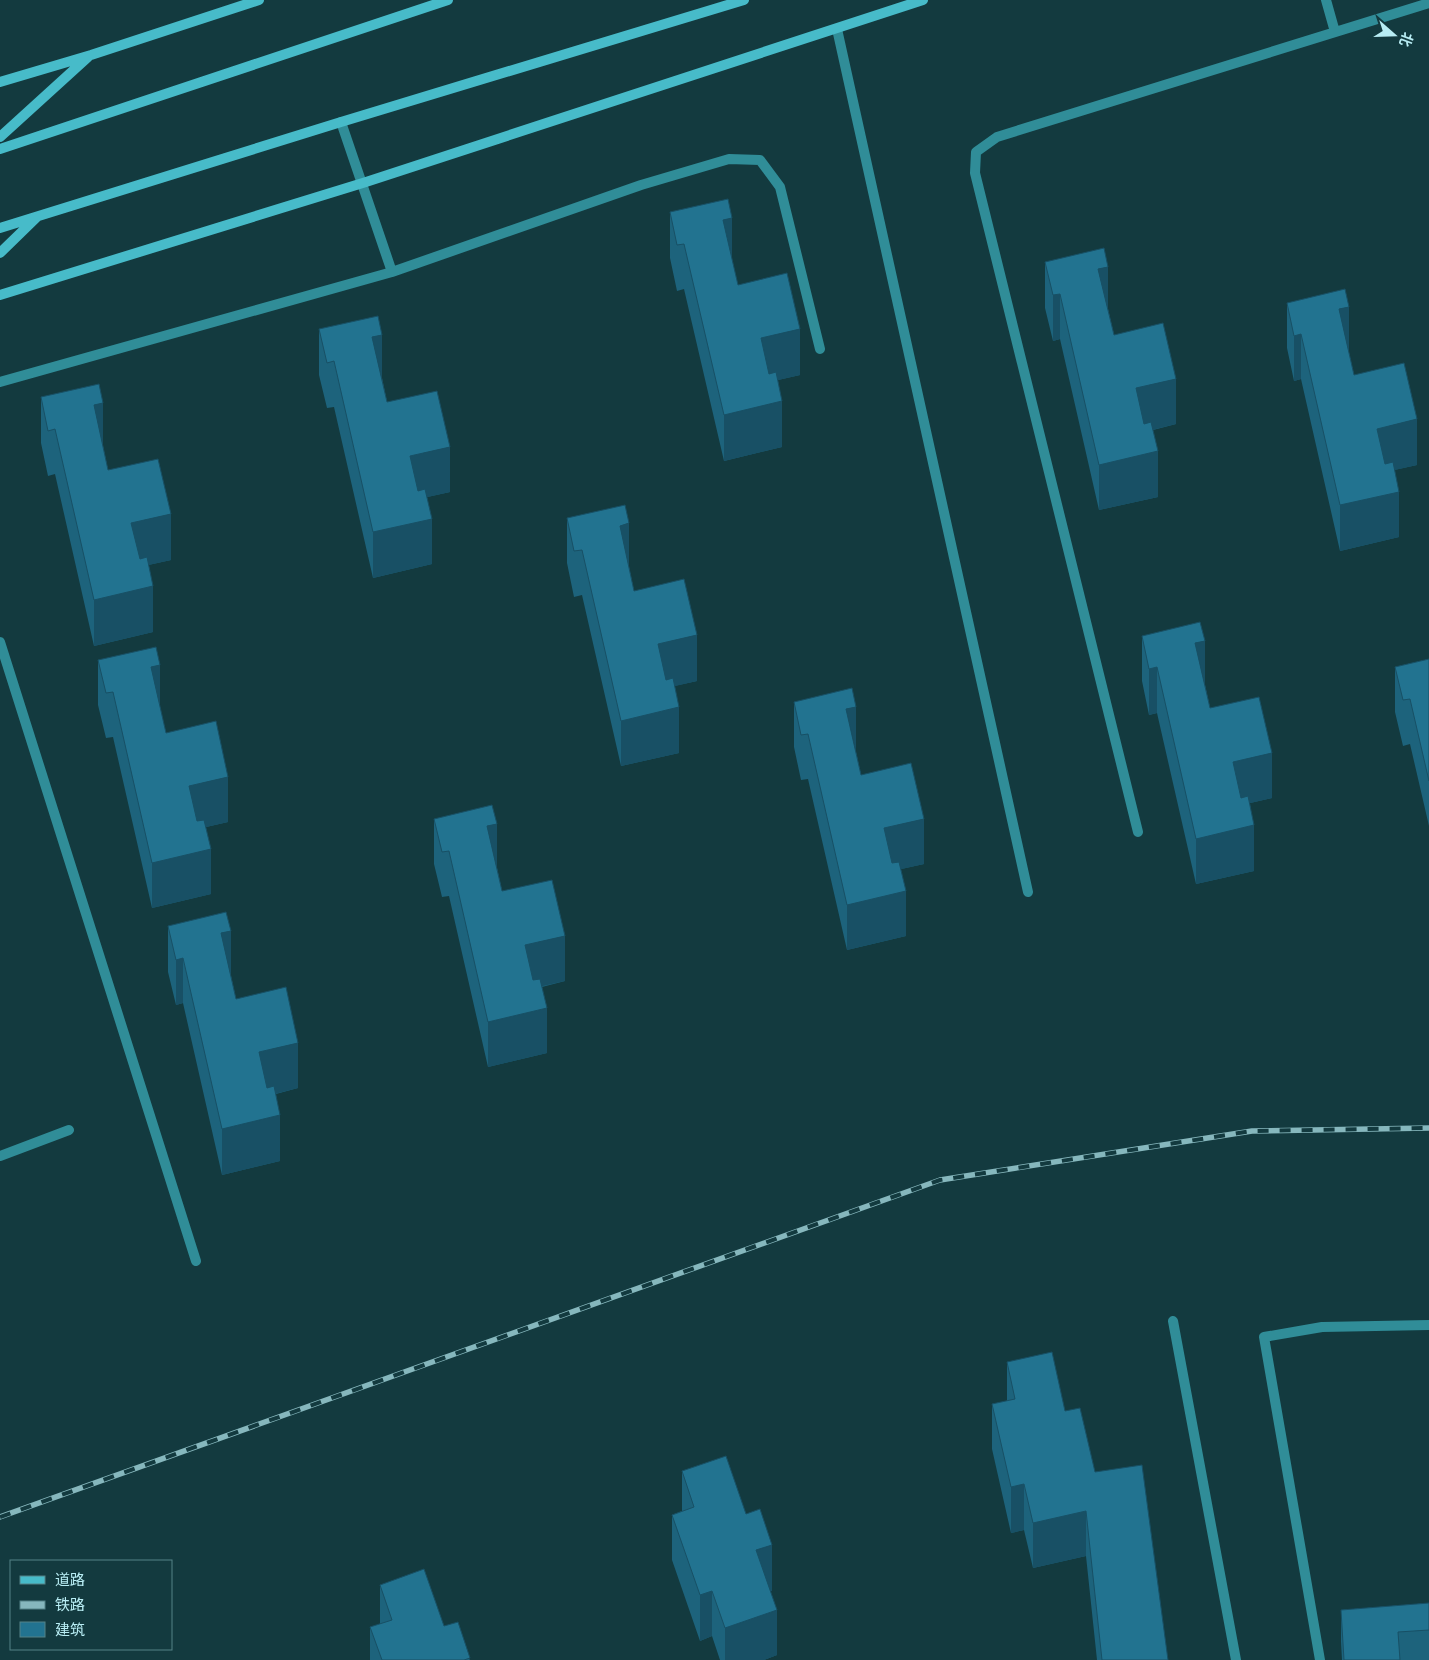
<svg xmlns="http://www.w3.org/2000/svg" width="1429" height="1660" font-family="Manrope,'Noto Sans SC',sans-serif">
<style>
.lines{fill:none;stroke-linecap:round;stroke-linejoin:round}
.service{stroke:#308d98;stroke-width:10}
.minor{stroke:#308d98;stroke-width:10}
.secondary{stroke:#47bbc9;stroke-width:10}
.rail-casing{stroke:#86b7bd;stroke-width:5.5}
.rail{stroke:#133a3f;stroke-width:4;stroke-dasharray:11;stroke-linecap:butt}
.wall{fill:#1d637c}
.shaded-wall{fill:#185065}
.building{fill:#227390;stroke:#185065}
</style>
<rect width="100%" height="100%" fill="#133a3f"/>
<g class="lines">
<path class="service" d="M0 1156 69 1130"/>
<path class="minor" d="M1326 0 1335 32
M837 29 1028 892
M341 122 392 272
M0 382 392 272 641 185 729 159 760 160 780 187 820 349
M0 642 196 1261
M1138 832 975 173 976 152 997 137 1429 3
M1173 1321 1236 1660
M1320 1660 1264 1337 1322 1327 1429 1325"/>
<path class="secondary" d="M0 82 91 55 259 0
M0 137 88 57
M0 149 448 0
M0 228 341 122 744 0
M0 253 37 217
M0 295 366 182 923 0"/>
<defs>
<path id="rail" d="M0 1517 940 1180 1252 1131 1429 1128"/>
</defs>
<use href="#rail" class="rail-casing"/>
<use href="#rail" class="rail"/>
</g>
<path class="wall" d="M670 212 732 262 738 285 800 375 778 380 782 447 724 461 684 289 677 291 670 258Z
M1045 262 1108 309 1114 335 1176 424 1153 430 1158 497 1099 510 1060 339 1053 341 1045 308Z
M1287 303 1349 353 1354 375 1417 465 1394 470 1399 537 1340 551 1301 379 1294 381 1287 348Z
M319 329 382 378 387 402 450 492 427 497 432 564 373 578 334 407 327 408 319 375Z
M41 397 103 446 108 470 171 560 148 565 153 632 94 646 55 474 48 476 41 443Z
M567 518 629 567 634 591 697 681 674 686 679 753 621 766 582 595 574 597 567 563Z
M1142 636 1205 685 1210 708 1272 798 1250 803 1254 871 1196 884 1157 713 1149 715 1142 681Z
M1429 659V826L1410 744 1403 746 1395 712V667Z
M98 660 160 709 166 733 228 822 206 827 211 894 152 908 113 737 106 738 98 705Z
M794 702 856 752 861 775 924 864 901 869 906 936 847 950 808 779 801 780 794 747Z
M434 819 497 868 502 891 565 981 542 987 547 1053 488 1067 449 896 442 897 434 864Z
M168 926 231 976 236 999 298 1088 276 1094 280 1161 222 1175 183 1003 176 1005 168 972Z
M1007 1362 1065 1411 1095 1472 1168 1660H1097L1086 1556 1033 1568 1024 1530 1011 1533 992 1449V1404L1007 1401Z
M682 1471 772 1591H770L777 1655 764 1660H720L712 1636 700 1641 672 1560V1515L682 1511Z
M380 1585 444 1626 470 1660H370V1627L380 1624Z
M1429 1603V1660H1342L1341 1642V1610Z"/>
<path class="shaded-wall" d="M732 218V263L723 220Z
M1108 267V312L1098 269Z
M1060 294V339L1053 341V295Z
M1349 307V353L1339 309Z
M800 329V375L761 384V338Z
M1301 334V379L1294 381V336Z
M382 335V380L372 337Z
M1176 379V424L1136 434V388Z
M782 401V447L724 461V415Z
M103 403V448L94 405Z
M1417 419V465L1377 474V429Z
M450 447V492L410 501V456Z
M1158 451V497L1099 510V465Z
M1399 492V537L1340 551V505Z
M171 514V560L131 569V523Z
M432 519V564L373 578V532Z
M629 523V569L620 526Z
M153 586V632L94 646V600Z
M697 635V681L658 690V644Z
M1205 641V686L1195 643Z
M160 665V710L151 667Z
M1157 667V713L1149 715V669Z
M679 707V753L621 766V721Z
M856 707V752L846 709Z
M1272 753V798L1233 807V762Z
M228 777V822L189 831V786Z
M924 819V864L884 873V828Z
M497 824V869L487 826Z
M1254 825V871L1196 884V839Z
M211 849V894L152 908V863Z
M906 891V936L847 950V905Z
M231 931V977L221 933Z
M565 936V981L525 990V945Z
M183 958V1003L176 1005V960Z
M547 1008V1053L488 1067V1022Z
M298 1043V1088L259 1098V1052Z
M280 1115V1161L222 1175V1129Z
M1024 1484V1530L1011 1533V1487Z
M1086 1511V1556L1033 1568V1523Z
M772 1545V1591L756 1596V1550Z
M712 1591V1636L700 1641V1595Z
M777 1610V1655L764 1660H725V1628Z"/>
<path class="building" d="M728 199 732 218 723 220 738 285 787 273 800 329 761 338 769 374 776 372 782 401 724 415 684 244 677 245 670 212Z
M1104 248 1108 267 1098 269 1114 335 1163 323 1176 379 1136 388 1144 424 1151 422 1158 451 1099 465 1060 294 1053 295 1045 262Z
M1345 289 1349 307 1339 309 1354 375 1404 363 1417 419 1377 429 1385 464 1393 462 1399 492 1340 505 1301 334 1294 336 1287 303Z
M378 316 382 335 372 337 387 402 437 391 450 447 410 456 418 491 425 489 432 519 373 532 334 361 327 363 319 329Z
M99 384 103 403 94 405 108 470 158 459 171 514 131 523 140 559 147 557 153 586 94 600 55 429 48 431 41 397Z
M625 505 629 523 620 526 634 591 684 579 697 635 658 644 666 680 673 678 679 707 621 721 582 550 574 551 567 518Z
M1200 622 1205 641 1195 643 1210 708 1259 697 1272 753 1233 762 1241 798 1248 796 1254 825 1196 839 1157 667 1149 669 1142 636Z
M156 647 160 665 151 667 166 733 216 721 228 777 189 786 197 821 204 820 211 849 152 863 113 692 106 693 98 660Z
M1429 659V781L1410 699 1403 700 1395 667Z
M852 688 856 707 846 709 861 775 911 763 924 819 884 828 892 863 899 862 906 891 847 905 808 734 801 735 794 702Z
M492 805 497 824 487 826 502 891 552 880 565 936 525 945 533 980 540 979 547 1008 488 1022 449 851 442 852 434 819Z
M226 912 231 931 221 933 236 999 286 987 298 1043 259 1052 267 1088 274 1086 280 1115 222 1129 183 958 176 960 168 926Z
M1052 1352 1065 1411 1080 1408 1095 1472 1142 1465 1168 1660H1102L1086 1511 1033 1523 1024 1484 1011 1487 992 1404 1015 1399 1007 1362Z
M726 1456 746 1514 760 1509 772 1545 756 1550 777 1610 725 1628 712 1591 700 1595 672 1515 694 1507 682 1471Z
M424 1569 444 1626 458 1622 470 1658 464 1660H382L370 1627 392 1620 380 1585Z
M1429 1603V1630L1398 1632 1400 1660H1344L1341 1610Z"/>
<rect x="10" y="1560" width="162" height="90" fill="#133a3f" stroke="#558287"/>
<rect x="20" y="1576" width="25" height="8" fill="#47bbc9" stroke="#558287"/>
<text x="55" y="1585" font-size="15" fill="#b8edf4">道路</text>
<rect x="20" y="1601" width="25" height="8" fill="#86b7bd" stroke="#558287"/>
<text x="55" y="1610" font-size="15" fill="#b8edf4">铁路</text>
<rect x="20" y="1622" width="25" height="15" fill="#227390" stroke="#558287"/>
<text x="55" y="1635" font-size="15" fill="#b8edf4">建筑</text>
<g transform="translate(1394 35) rotate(110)" stroke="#133a3f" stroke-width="4" paint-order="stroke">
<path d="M0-4L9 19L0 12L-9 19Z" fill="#b8edf4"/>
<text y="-8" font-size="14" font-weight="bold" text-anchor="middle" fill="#b8edf4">北</text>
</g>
</svg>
